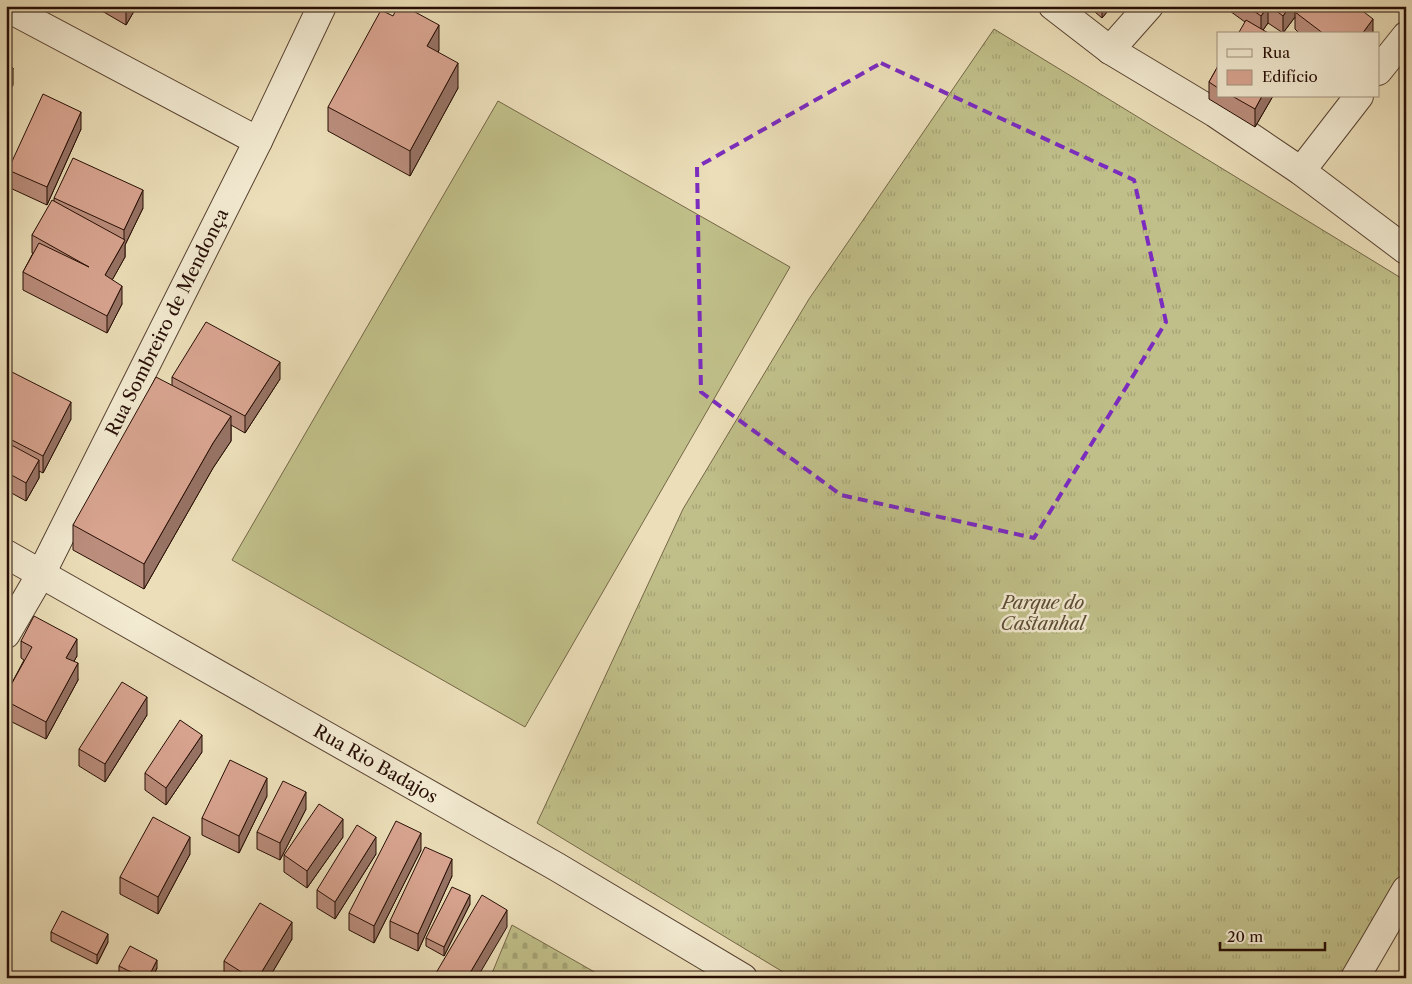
<svg xmlns="http://www.w3.org/2000/svg" width="1412" height="984" font-family="'Libre Caslon Text',serif">
<style>
.grass{fill:url(#grass-tufts);stroke:#746647}
.cemetery{fill:url(#cemetery-stones);stroke:#746647}
.garden{fill:#c0bf89;stroke:#746647}
.lines{fill:none;stroke-linecap:round;stroke-linejoin:round}
.minor-casing{stroke:#584232;stroke-width:30}
.minor{stroke:#f2ead1;stroke-width:28}
.wall{fill:#ba8d7c;stroke:#270e05}
.shaded-wall{fill:#977365;stroke:#270e05}
.building{fill:#d8a490;stroke:#270e05}
.marked{fill:none;stroke:#7b2cbf;stroke-width:4;stroke-dasharray:10 6;stroke-linejoin:round}
.labels{text-anchor:middle;dominant-baseline:central;stroke-width:5;stroke-linejoin:round;paint-order:stroke}
.street-label{font-size:18px;fill:#270e05;stroke:#f2ead1}
.park-label{font-size:18px;font-style:italic;fill:#5d4c33;stroke:#f2ead1}
</style>
<defs>
<pattern id="grass-tufts" width="24" height="20" patternUnits="userSpaceOnUse" patternTransform="scale(1.25)"><rect width="24" height="20" fill="#c0bf89"/><path d="M3 7l-1-3M5 7V3M7 7l1-3M15 17l-1-3M17 17v-4M19 17l1-3" fill="none" stroke="#a5a375"/></pattern>
<pattern id="cemetery-stones" width="16" height="16" patternUnits="userSpaceOnUse" patternTransform="scale(1.25)"><rect width="16" height="16" fill="#c0bf89"/><path d="M2 7V4a2 2 0 0 1 4 0v3zM10 15v-3a2 2 0 0 1 4 0v3z" fill="#a5a375"/></pattern>
</defs>
<rect width="100%" height="100%" fill="#ebdeb8"/>
<filter id="stains"><feTurbulence type="fractalNoise" baseFrequency=".004" numOctaves="4"/><feColorMatrix values="0 0 0 0 .2 0 0 0 0 .09 0 0 0 0 .02 0 0 0 .5 -.17"/></filter>
<radialGradient id="worn" r=".72"><stop offset=".6" stop-color="#630" stop-opacity="0"/><stop offset="1" stop-color="#630" stop-opacity=".3"/></radialGradient>
<path class="grass" d="M994 29 1406 281V866L1341 978H793L537 823 683 509 809 299Z"/>
<path class="cemetery" d="M512 925 605 978H490Z"/>
<path class="garden" d="M498 101 790 267 525 727 232 560Z"/>
<g class="lines">
<defs>
<g id="minor">
<path d="M1053 6 1110 50 1215 113 1301 171 1406 250"/>
<path d="M6 7 258 141"/>
<path d="M1110 50 1149 6"/>
<path d="M1378 71 1406 36"/>
<path d="M1301 171 1359 96"/>
<path id="s1" d="M6 554 557 867 743 978"/>
<path id="s2" d="M6 634 41 574 258 141 322 6"/>
<path d="M1355 978 1406 890"/>
</g>
</defs>
<use href="#minor" class="minor-casing"/>
<use href="#minor" class="minor"/>
</g>
<path class="wall" d="M102 6H137L126 25 102 11Z
M1088 6H1112L1102 18Z
M1223 6H1297V8L1373 34H1300L1295 29V17L1283 33 1268 23 1263 30 1245 22Z
M439 50 438 52 458 88 410 176 328 131V107Z
M1218 66V96H1273L1255 127 1209 99V82Z
M81 129 47 205 8 187V170Z
M54 198 143 208 125 245V257L112 280 122 304 107 333 23 290V272L33 253H32V235L54 201Z
M6 369 71 419 43 473 39 471V478L26 501 6 490Z
M172 377 280 379 245 433 231 425V441L213 468 144 589 73 550V525L172 385Z
M21 641 77 656 74 661 78 680 46 739 6 719V694L24 660 21 658Z
M147 715 105 782 79 766V749Z
M202 752 166 805 145 790V773Z
M267 796 239 853 202 835V818Z
M306 809 280 860 257 849V832Z
M343 837 307 888 284 872V855Z
M421 850 374 943 349 930V913Z
M190 854 158 914 120 894V877Z
M376 854 335 919 317 908V890Z
M452 876 418 951 390 938V921Z
M470 904 444 956 426 946V938Z
M51 932 108 942 97 964 51 941Z
M292 939 269 978H224V961Z
M119 966 157 968 152 978H125L119 975Z"/>
<path class="shaded-wall" d="M127 6H137L126 25V8Z
M1102 6H1112L1102 18Z
M1268 6V23L1261 33V16Z
M1290 6H1297V13L1295 12V17L1283 33V16Z
M1373 19V34H1362Z
M439 25V50L427 71V46Z
M458 63V88L410 176V151Z
M13 68V85L6 98V81Z
M1262 96H1273L1255 127V109Z
M81 112V129L47 205V187Z
M143 190V208L125 245V257L105 293V275L124 242V230Z
M122 286V304L107 333V316Z
M280 362V379L245 433V416Z
M71 402V419L43 473V456Z
M231 416V441L213 468 144 589V564L213 443Z
M39 460V478L26 501V483Z
M77 639V656L66 675V658Z
M78 663V680L46 739V722Z
M147 697V715L105 782V764Z
M202 735V752L166 805V788Z
M267 778V796L239 853V836Z
M306 792V809L280 860V843Z
M343 819V837L307 888V871Z
M421 833V850L374 943V926Z
M190 837V854L158 914V897Z
M376 837V854L335 919V902Z
M452 859V876L418 951V934Z
M470 895V904L444 956V947Z
M507 910V927L477 978H467Z
M292 922V939L269 978H258Z
M108 934V942L97 964V955Z
M157 960V968L152 978H148Z"/>
<path class="building" d="M398 6H404L439 25 427 46 458 63 410 151 328 107 381 10 393 16Z
M1247 6H1268L1261 16Z
M1270 6H1290L1283 16Z
M1299 6H1356L1373 19 1362 34H1324L1295 12Z
M1246 20 1270 34H1238Z
M6 64 13 68 6 81Z
M1218 66V88L1209 82Z
M43 94 81 112 47 187 8 170Z
M1232 96H1262L1255 109Z
M73 158 143 190 124 230 54 198Z
M52 200 125 240 105 275 122 286 107 316 23 272 39 243 89 267 32 235Z
M206 322 280 362 245 416 172 377Z
M6 369 71 402 43 456 6 437Z
M156 377 231 416 213 443 144 564 73 525Z
M6 442 39 460 26 483 6 472Z
M34 616 77 639 66 658 78 663 46 722 6 701V694L32 647 21 641Z
M122 682 147 697 105 764 79 749Z
M180 720 202 735 166 788 145 773Z
M230 760 267 778 239 836 202 818Z
M283 781 306 792 280 843 257 832Z
M319 804 343 819 307 871 284 855Z
M153 817 190 837 158 897 120 877Z
M396 821 421 833 374 926 349 913Z
M357 825 376 837 335 902 317 890Z
M425 847 452 859 418 934 390 921Z
M452 887 470 895 444 947 426 938Z
M482 895 507 910 467 978H433Z
M260 903 292 922 258 978H251L224 961Z
M62 911 108 934 97 955 51 932Z
M130 946 157 960 148 978H143L119 966Z"/>
<path class="marked" d="M881 63 1134 180 1166 322 1034 538 841 495 701 392 697 167Z"/>
<g class="labels">
<g class="street-label">
<text stroke="none"><textPath href="#s2" startOffset="351">Rua Sombreiro de Mendonça</textPath></text>
<text stroke="none"><textPath href="#s1" startOffset="425">Rua Rio Badajos</textPath></text>
</g>
<g class="park-label">
<text x="1043" y="603">Parque do<tspan x="1043" dy="21">Castanhal</tspan></text>
</g>
</g>
<rect width="1412" height="984" fill="none" stroke="#ebdeb8" stroke-width="25"/>
<rect x="8" y="8" width="1397" height="969" fill="none" stroke="#270e05" stroke-width="2.5"/>
<rect x="12" y="12" width="1387" height="959" fill="none" stroke="#270e05"/>
<rect x="1217" y="32" width="162" height="65" fill="#f2ead1" stroke="#a1927f"/>
<rect x="1227" y="49" width="25" height="8" fill="#f2ead1" stroke="#a1927f"/>
<text x="1262" y="58" font-size="15" fill="#270e05">Rua</text>
<rect x="1227" y="70" width="25" height="15" fill="#d8a490" stroke="#a1927f"/>
<text x="1262" y="82" font-size="15" fill="#270e05">Edifício</text>
<path d="M1220 942v8h105v-8" fill="none" stroke="#270e05" stroke-width="2.5"/>
<text x="1227" y="942" font-size="15" fill="#270e05" stroke="#f2ead1" stroke-width="4" paint-order="stroke">20 m</text>
<rect width="100%" height="100%" filter="url(#stains)"/>
<rect width="100%" height="100%" fill="url(#worn)"/>
</svg>
